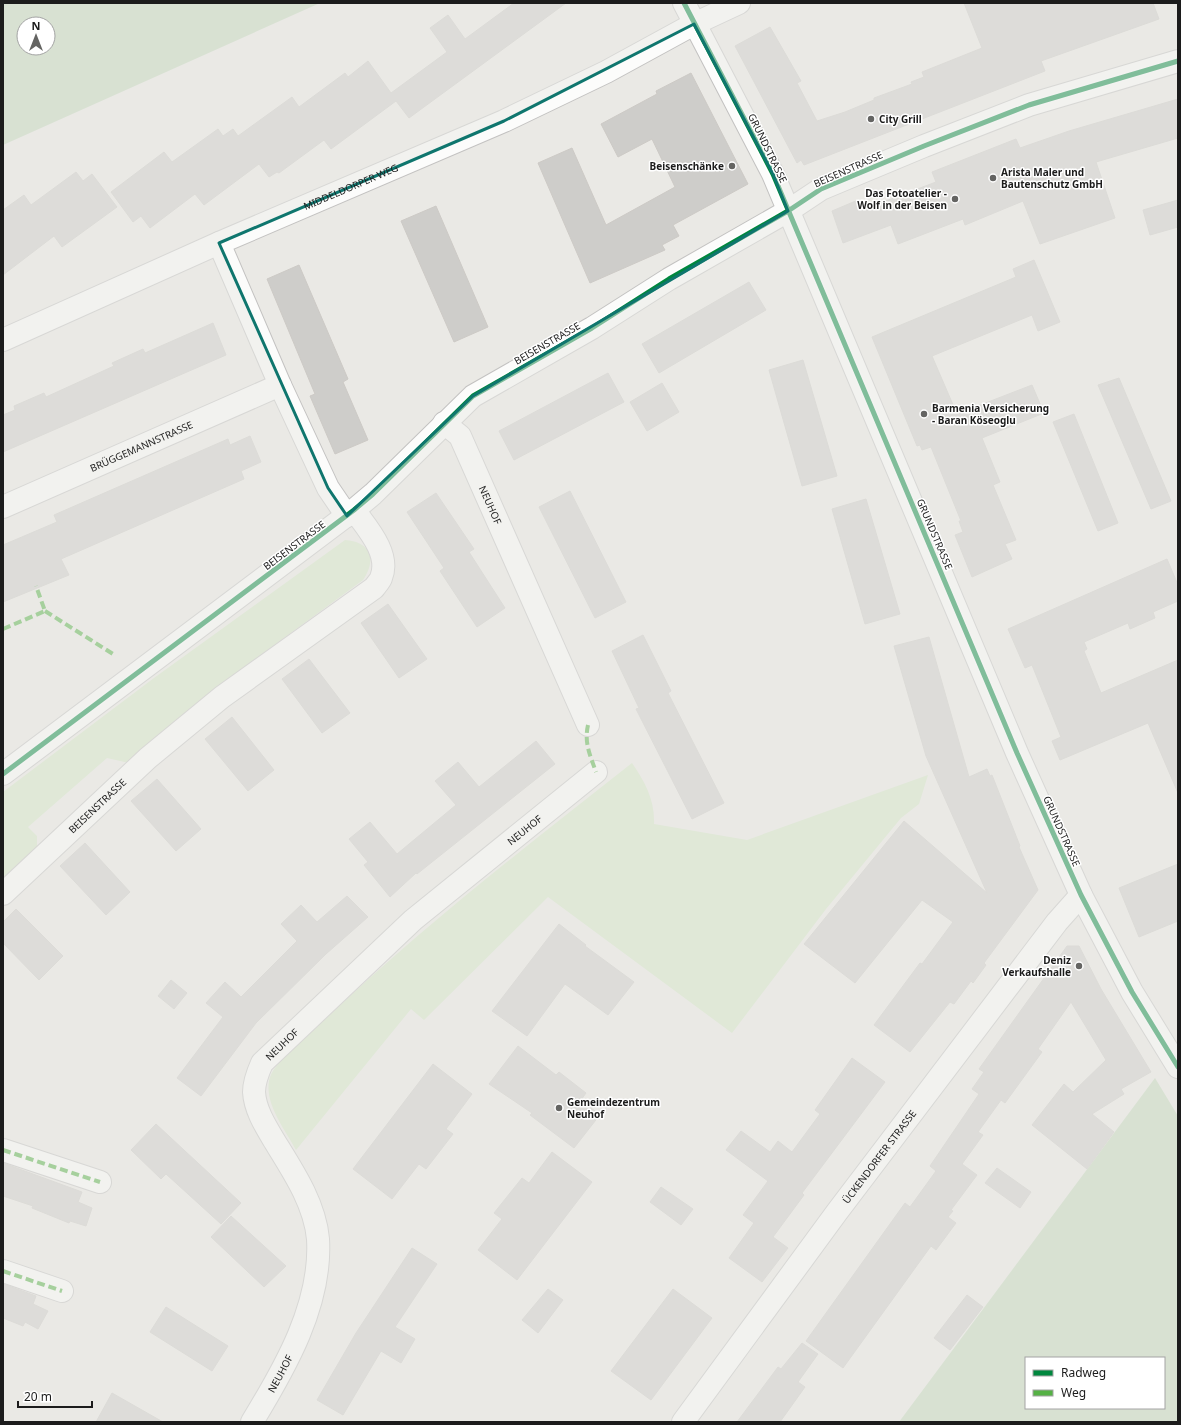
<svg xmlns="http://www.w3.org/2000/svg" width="1181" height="1425" font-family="'Noto Sans',sans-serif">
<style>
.grass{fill:#d5e6c5}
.forest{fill:#c4d7bb;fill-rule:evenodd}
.building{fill:#cecdca;stroke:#cdcac6}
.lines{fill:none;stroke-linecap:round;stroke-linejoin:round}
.minor-casing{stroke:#c3c2c1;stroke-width:24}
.minor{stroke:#fcfcfb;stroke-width:22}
.quiet{stroke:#55b145;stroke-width:4;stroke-dasharray:8 4;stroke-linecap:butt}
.cycleway-casing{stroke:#fff;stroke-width:8}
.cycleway{stroke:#00873e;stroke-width:5}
.marked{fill:none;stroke:#0f766e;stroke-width:3;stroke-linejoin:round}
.poi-dot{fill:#646462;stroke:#fff;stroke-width:1.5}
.labels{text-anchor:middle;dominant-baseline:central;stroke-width:3;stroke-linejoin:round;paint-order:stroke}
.poi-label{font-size:10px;font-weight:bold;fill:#1c1c1c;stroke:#fff;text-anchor:start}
.street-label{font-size:10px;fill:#1c1c1c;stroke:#fff}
</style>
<rect width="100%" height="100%" fill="#eae9e5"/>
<path class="grass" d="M345 540C371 542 377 559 363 580L246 666 129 763 107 758 28 827 37 836V849L10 875 3 877V792L154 678Z
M632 763C645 782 655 800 654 824L747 840 928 775 919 804 901 818 826 909 732 1033 548 897 424 1020 411 1009 296 1150C285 1129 265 1105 269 1081 272 1063 304 1039 317 1027 416 932 524 848 632 763Z"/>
<path class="forest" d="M3 3H320L3 145ZM24 24H48V48H24Z
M1155 1078 1178 1116V1422H899ZM1026 1358H1164V1408H1026Z"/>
<path class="building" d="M514 3H566L409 118 396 101 331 149 324 140 279 173 277 172 269 177 259 164 204 205 195 194 150 228 141 216 133 222 111 192 164 152 172 162 218 129 223 136 233 129 238 136 292 97 299 107 345 73 348 77 368 61 391 93 447 52 430 28 448 15 465 39Z
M964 3H1153L1159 19 1041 61 1045 71 804 165 801 160 797 163 735 46 770 27 801 81 797 83 817 121 845 112 874 100V98L912 84 911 82 924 77 922 72 982 48Z
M691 73 748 184 673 225 679 236 662 245 665 250 590 283 538 163 572 148 606 225 675 187 652 139 618 157 601 124 657 94 656 91Z
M1178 99V138L1096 162 1115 218 1040 244 1023 201 965 225 963 219 898 244 891 225 843 243 832 211 858 200 862 210 936 182 932 172 1016 139 1020 148 1069 131Z
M76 172 83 181 92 174 117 207 62 247 54 236 3 275V210L24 195 31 205Z
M1178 200V227L1150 235 1143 210Z
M436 206 488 327 454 342 401 221Z
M1034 260 1060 322 1038 331 1032 315 932 356 957 414 1032 385 1044 413 982 438 1000 482 993 485 1016 540 1005 544 1012 559 972 577 955 535 963 532 959 521H961L931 447 922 450 920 445 917 446 872 337 1016 277 1013 269Z
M299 265 348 379 343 382 368 440 335 454 310 396 315 394 267 279Z
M749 282 766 310 659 373 642 344Z
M213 323 226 355 3 452V415L15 410 14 406 44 393 46 397 114 366 112 363 143 349 145 353Z
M803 360 837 476 802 486 769 370Z
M608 373 624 402 514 460 499 431Z
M1119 378 1171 501 1151 509 1098 385Z
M662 383 679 412 647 431 630 402Z
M1074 414 1118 523 1098 531 1053 422Z
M250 436 261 462 241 471 244 479 61 559 69 575 3 602V545L57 522 54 515 102 494 228 439 230 445Z
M570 491 626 602 595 618 539 507Z
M436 493 474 549 469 552 505 608 477 627 440 571 444 568 407 512Z
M866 499 900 614 865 624 832 509Z
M1167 559 1178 585V601L1153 612 1155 618 1130 629 1128 623 1084 642 1087 649 1084 651 1101 693 1178 660V793L1148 723 1060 760 1052 741 1061 737 1032 665 1025 668 1008 629Z
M388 604 427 659 399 678 361 623Z
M643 635 671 691 668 693 724 803 692 819 636 709 639 708 612 651Z
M929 637 969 777 987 769 990 776 992 775 1020 846 1019 847 1038 890 984 963 986 965 973 983 971 981 954 1004 950 1002 910 1052 874 1025 920 963 922 964 953 922 922 900 855 983 804 944 904 821 987 893 926 756 894 646Z
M309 659 350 713 322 733 282 679Z
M232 717 274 770 248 791 205 739Z
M536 741 555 764 417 874 416 873 390 897 364 865 368 862 349 839 370 822 397 854 456 805 435 781 458 762 479 787Z
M157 779 201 829 176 851 131 801Z
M85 843 130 892 106 915 60 866Z
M1178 864V921L1139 937 1119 888Z
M347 896 368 917 326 954 256 1023 201 1096 177 1078 223 1017 206 1003 225 982 241 997 297 941 281 924 301 905 317 922Z
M16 909 63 956 39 980 3 943V922Z
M559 924 586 945 585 946 634 982 608 1015 565 984 527 1036 492 1011Z
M1067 946H1079L1101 989 1151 1072 1121 1089 1124 1094 1092 1114 1114 1132 1087 1169 1032 1125 1064 1084 1073 1092 1106 1060 1071 1002 1038 1049 1042 1052 1005 1103 1001 1100 978 1132 983 1135 962 1164 977 1175 951 1210 953 1211 948 1217 956 1223 936 1250 931 1246 843 1368 806 1341 905 1203 910 1207 936 1171 930 1166 979 1094 972 1089 984 1072 979 1069Z
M171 980 187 993 174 1009 158 996Z
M518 1046 556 1075 559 1072 586 1093 581 1100 595 1111 593 1112 599 1116 574 1148 530 1115 532 1113 489 1084Z
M852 1058 885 1082 802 1193 804 1195 773 1237 788 1248 762 1282 729 1258 754 1223 743 1215 768 1181 726 1150 741 1131 770 1152 778 1141 792 1152 820 1114 815 1110Z
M433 1064 472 1094 446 1129 453 1134 426 1169 419 1164 392 1199 353 1169Z
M156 1124 241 1203 221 1224 166 1174 161 1179 131 1150Z
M552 1152 592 1182 517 1280 478 1250 502 1219 494 1213 522 1178 529 1183Z
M3 1163 82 1192 78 1202 92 1208 86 1226 70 1221 69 1223 32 1208 33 1206 3 1196Z
M997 1168 1031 1192 1020 1208 985 1183Z
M661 1187 693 1209 681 1225 650 1202Z
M231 1216 286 1266 264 1287 211 1237Z
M412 1248 437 1264 395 1327 415 1339 401 1363 381 1351 343 1415 317 1400 356 1333Z
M3 1284 36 1296 33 1304 48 1311 38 1329 25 1322 23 1326 3 1318Z
M548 1289 563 1300 538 1333 522 1320Z
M673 1289 712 1318 651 1400 611 1371Z
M967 1295 983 1307 950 1350 934 1338Z
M166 1307 228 1346 212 1371 150 1332Z
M802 1343 818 1354 798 1382 805 1387 780 1422H737L778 1367 781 1369Z
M112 1393 163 1422H96Z"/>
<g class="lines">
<defs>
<g id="minor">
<path d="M684 3 773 174 1017 753 1081 895 1132 992 1178 1067"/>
<path d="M219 243 280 385 328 488 347 516"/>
<path id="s1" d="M3 340 219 243 504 121 606 72 694 24 739 3"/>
<path id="s2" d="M444 423 460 436 588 725"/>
<path id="s3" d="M3 507 280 385"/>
<path d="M3 774 354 510 373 494 473 396 592 328 669 279 788 211 821 189 924 146 1029 105 1178 61"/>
<path id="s4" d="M3 894 148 758 222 697 374 588C376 585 380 581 381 578 391 554 367 528 354 510"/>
<path d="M3 1150 100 1182"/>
<path d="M3 1271 62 1291"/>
<path id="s5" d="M252 1422C285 1368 322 1304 318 1239 315 1204 293 1171 275 1142 266 1127 255 1110 254 1092 254 1082 258 1072 262 1063L413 920 596 772"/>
<path id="s6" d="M683 1422 837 1212 1057 922 1081 895"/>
</g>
</defs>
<use href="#minor" class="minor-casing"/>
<use href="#minor" class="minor"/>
<path class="quiet" d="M45 611 113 654
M3 629 45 611 36 586
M588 725C584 743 590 755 596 772
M3 1150 100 1182
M3 1271 62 1291"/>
<defs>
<path id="cycleway" d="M684 3 773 174 1017 753 1081 895 1132 992 1178 1067
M3 774 354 510 373 494 473 396 592 328 669 279 788 211 821 189 924 146 1029 105 1178 61"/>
</defs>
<use href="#cycleway" class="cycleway-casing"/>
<use href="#cycleway" class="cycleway"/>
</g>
<path d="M0 0H1181V1425H0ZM694 24 773 174 788 211 473 396 347 516 328 488 219 243 504 121Z" fill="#eae9e5" fill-opacity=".55" fill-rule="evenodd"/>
<path class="marked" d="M694 24 773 174 788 211 473 396 347 516 328 488 219 243 504 121Z"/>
<g class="poi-dot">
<circle cx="871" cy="119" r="4"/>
<circle cx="732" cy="166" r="4"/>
<circle cx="993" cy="178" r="4"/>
<circle cx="955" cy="199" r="4"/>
<circle cx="924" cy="414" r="4"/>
<circle cx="1079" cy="966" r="4"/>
<circle cx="559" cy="1108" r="4"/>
</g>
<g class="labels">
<g class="poi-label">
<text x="879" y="119">City Grill</text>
<text x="724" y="166" text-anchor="end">Beisenschänke</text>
<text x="1001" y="172">Arista Maler und<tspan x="1001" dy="12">Bautenschutz GmbH</tspan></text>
<text x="947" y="193" text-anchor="end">Das Fotoatelier -<tspan x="947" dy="12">Wolf in der Beisen</tspan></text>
<text x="932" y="408">Barmenia Versicherung<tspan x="932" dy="12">- Baran Köseoglu</tspan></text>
<text x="1071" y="960" text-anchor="end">Deniz<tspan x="1071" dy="12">Verkaufshalle</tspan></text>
<text x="567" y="1102">Gemeindezentrum<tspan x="567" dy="12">Neuhof</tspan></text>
</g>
<g class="street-label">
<text transform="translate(768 148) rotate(64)">GRUNDSTRASSE</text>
<text transform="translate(848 169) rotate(-24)">BEISENSTRASSE</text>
<text stroke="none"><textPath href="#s1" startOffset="380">MIDDELDORPER WEG</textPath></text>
<text transform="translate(547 343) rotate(-30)">BEISENSTRASSE</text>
<text stroke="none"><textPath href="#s3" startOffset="151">BRÜGGEMANNSTRASSE</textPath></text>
<text stroke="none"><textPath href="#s2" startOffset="96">NEUHOF</textPath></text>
<text transform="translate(935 534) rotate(67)">GRUNDSTRASSE</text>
<text transform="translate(294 545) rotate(-37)">BEISENSTRASSE</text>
<text stroke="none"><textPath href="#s4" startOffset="129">BEISENSTRASSE</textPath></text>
<text stroke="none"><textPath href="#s5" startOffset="741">NEUHOF</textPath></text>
<text transform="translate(1062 831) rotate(66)">GRUNDSTRASSE</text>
<text stroke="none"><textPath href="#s5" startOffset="417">NEUHOF</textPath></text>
<text stroke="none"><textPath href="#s6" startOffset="330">ÜCKENDORFER STRASSE</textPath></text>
<text stroke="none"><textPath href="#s5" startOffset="56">NEUHOF</textPath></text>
</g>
</g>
<rect width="1181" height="1425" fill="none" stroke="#1c1c1c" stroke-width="8"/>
<rect x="1025" y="1357" width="140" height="52" fill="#ffffff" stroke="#a4a4a4"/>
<rect x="1033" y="1370" width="20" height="6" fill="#00873e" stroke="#a4a4a4"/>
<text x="1061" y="1377" font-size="12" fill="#1c1c1c">Radweg</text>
<rect x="1033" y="1390" width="20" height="6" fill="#55b145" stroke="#a4a4a4"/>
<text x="1061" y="1397" font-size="12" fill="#1c1c1c">Weg</text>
<g transform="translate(36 36)"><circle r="19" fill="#ffffff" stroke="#a4a4a4"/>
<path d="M0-3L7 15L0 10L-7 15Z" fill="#646462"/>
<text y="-6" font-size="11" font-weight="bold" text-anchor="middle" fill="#1c1c1c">N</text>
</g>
<path d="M18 1401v6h74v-6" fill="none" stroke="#1c1c1c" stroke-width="2"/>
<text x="24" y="1401" font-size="12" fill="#1c1c1c" stroke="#ffffff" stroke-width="3" paint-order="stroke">20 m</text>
</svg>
